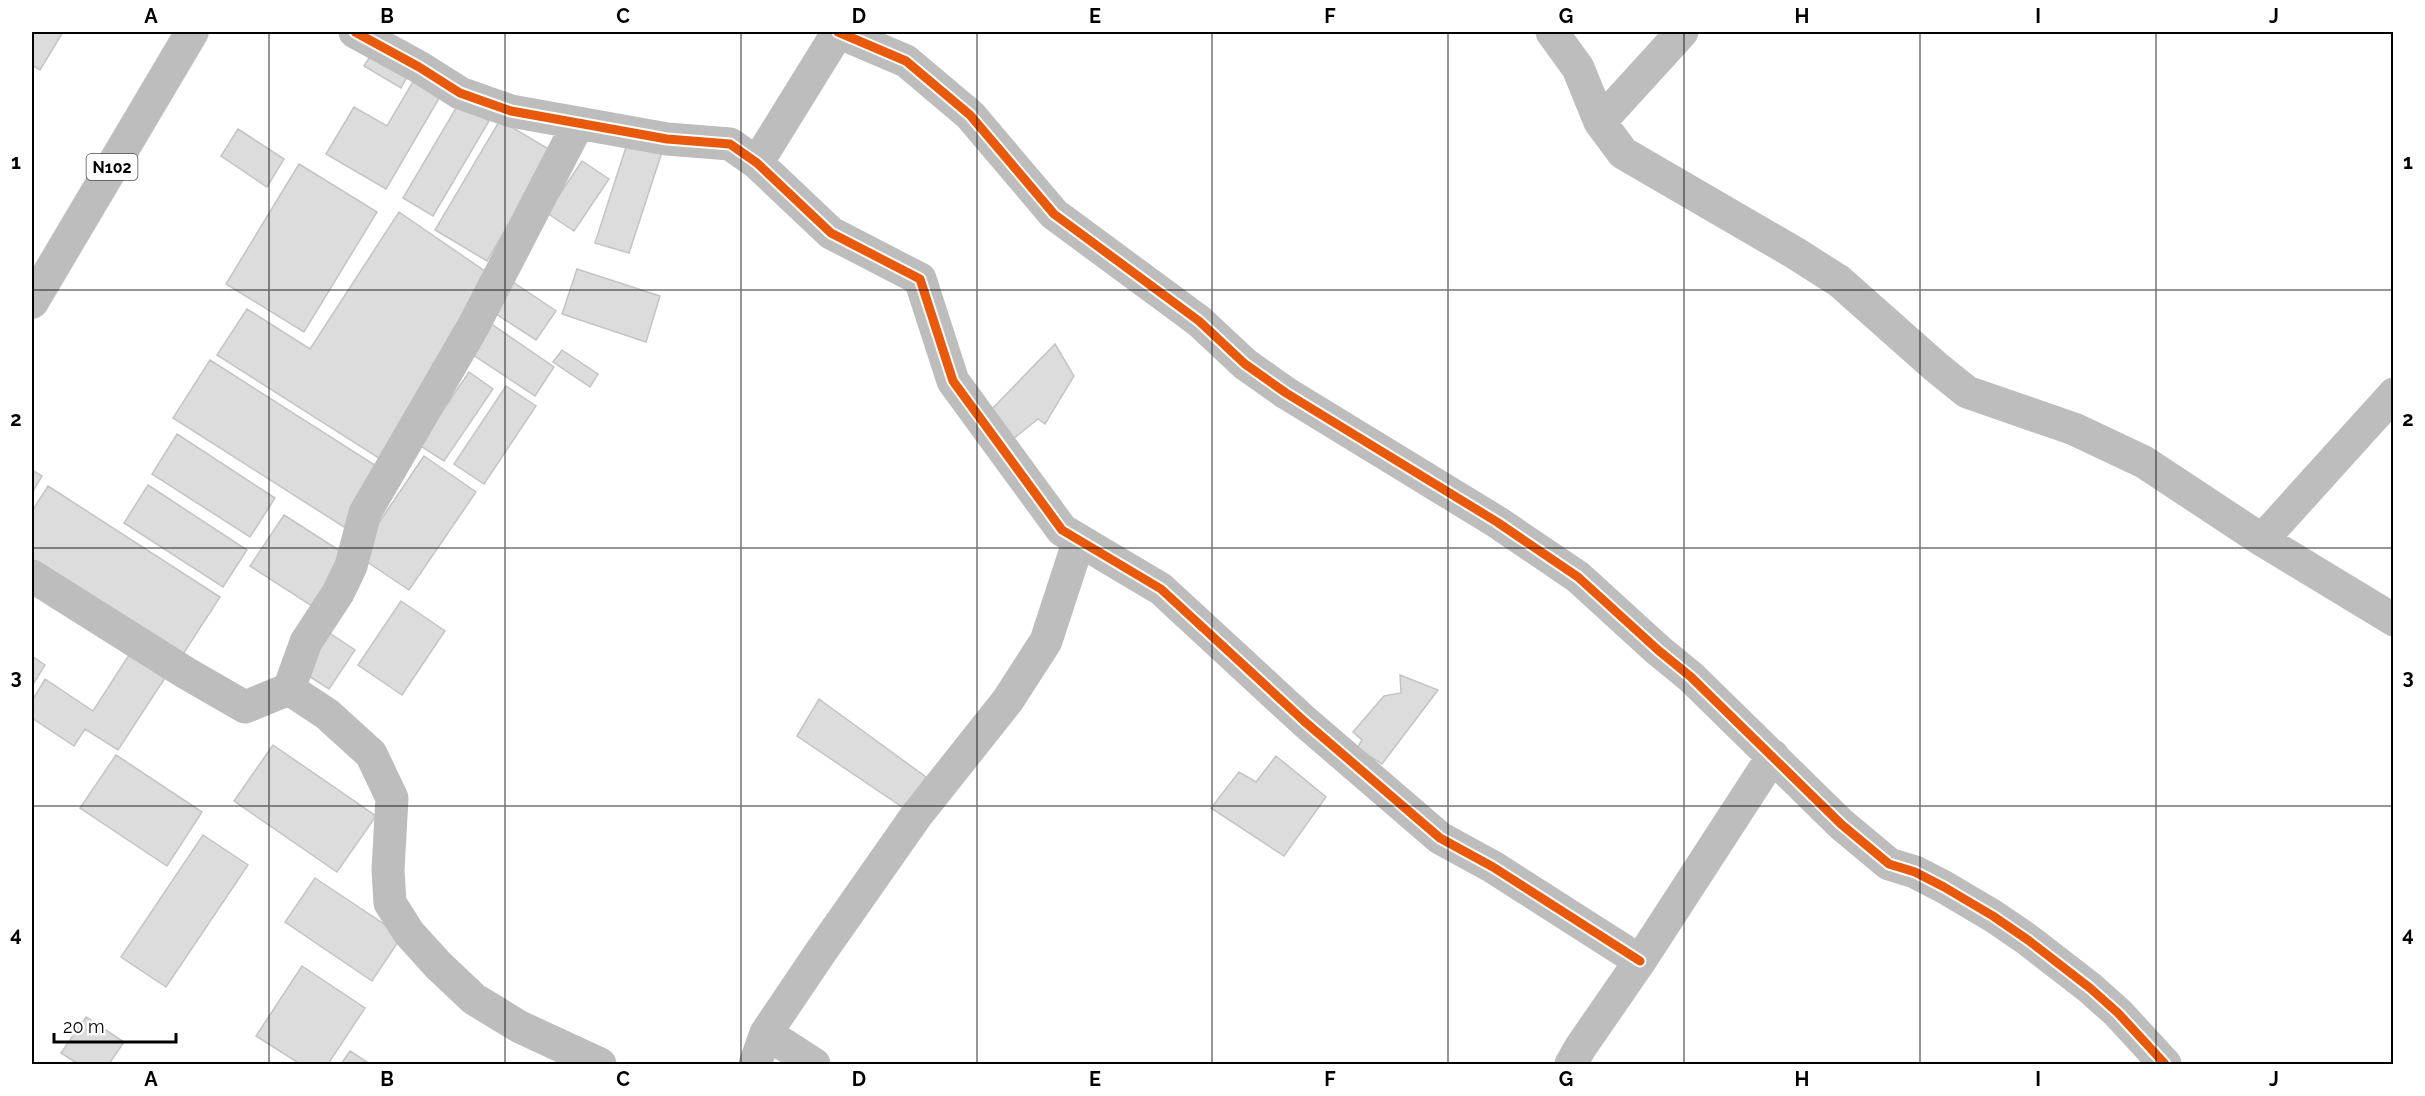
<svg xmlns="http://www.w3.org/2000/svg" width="2425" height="1096" font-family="Raleway,sans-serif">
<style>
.building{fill:#dcdcdc;stroke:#c4c4c4;stroke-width:1.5}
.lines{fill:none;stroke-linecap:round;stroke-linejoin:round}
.highway-casing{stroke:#dbdbdb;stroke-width:34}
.minor{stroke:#bdbdbd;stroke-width:33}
.highway{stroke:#bdbdbd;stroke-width:33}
.cycleway-casing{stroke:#fff;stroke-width:13}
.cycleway{stroke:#e8590c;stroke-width:9}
.grid{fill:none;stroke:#000;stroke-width:1.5;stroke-opacity:0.55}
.labels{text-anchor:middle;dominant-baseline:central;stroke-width:4.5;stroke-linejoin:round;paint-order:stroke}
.shield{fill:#fff;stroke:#4c4c4c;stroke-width:1.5}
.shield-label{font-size:16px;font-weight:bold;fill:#000}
.neatline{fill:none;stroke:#000;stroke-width:2}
.grid-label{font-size:20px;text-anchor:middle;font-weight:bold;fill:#000}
</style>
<rect width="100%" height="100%" fill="#fff"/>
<path class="building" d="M32 32H63L40 70 32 65Z
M374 50 410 71 401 88 364 66Z
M414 80 441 95 386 189 326 154 354 107 387 126Z
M459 103 489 121 433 216 403 198Z
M500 120 552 151 487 261 435 230Z
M238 129 284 159 267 187 221 156Z
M628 141 662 152 629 253 595 243Z
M582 161 609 179 574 231 547 213Z
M299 164 377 212 304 332 226 284Z
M399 212 492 276 385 462 217 355 247 309 310 349Z
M577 269 660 296 646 342 562 314Z
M510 280 556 311 536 340 490 310Z
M490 323 554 367 535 396 470 353Z
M1055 344 1074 376 1045 424 1038 419 1008 443 987 414Z
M562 350 598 374 590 387 553 362Z
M210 360 381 469 344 527 173 418Z
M469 372 493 389 444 461 419 445Z
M506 386 536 406 484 484 454 464Z
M177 434 275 498 250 537 152 474Z
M424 456 476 492 409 590 357 555Z
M32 470 42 476 32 493Z
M148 485 247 550 223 587 124 523Z
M48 486 220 597 178 662 32 567V511Z
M284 515 348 556 315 608 250 566Z
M401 601 445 631 402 695 358 665Z
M328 632 355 650 329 689 301 671Z
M129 655 165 678 118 750 85 729 74 746 32 718V701L45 679 93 711Z
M32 656 45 665 32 686Z
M1400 675 1438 690 1382 764 1357 748 1362 740 1353 732 1384 696 1401 693Z
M819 699 926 777 908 811 797 736Z
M273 745 376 816 337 872 234 801Z
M116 755 202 812 167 866 80 808Z
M1276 756 1326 797 1284 856 1211 808 1239 772 1256 782Z
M203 835 248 865 166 987 121 957Z
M315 878 402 936 372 981 285 922Z
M302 966 365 1008 328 1064H300L256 1036Z
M86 1017 124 1042 109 1064H78L61 1053Z
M350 1051 370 1064H341Z"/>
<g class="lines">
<defs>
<path id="highway" d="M32 302 192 32"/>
</defs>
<use href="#highway" class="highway-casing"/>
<path class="minor" d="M355 32 419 67 460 93 511 111 667 139 730 144 757 163 831 233 920 279 953 381 1062 530 1161 589 1304 721 1440 838 1493 867 1640 961
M838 32 906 61 970 115 1054 214 1199 321 1245 364 1286 393 1497 522 1578 577 1658 650 1691 677 1841 824 1889 864 1915 872 1944 887 1993 916 2028 940 2090 988 2118 1013 2165 1064
M1552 32 1578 68 1600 122 1623 153 1795 253 1839 281 1936 367 1967 392 2074 429 2144 462 2262 540 2394 620
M1600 122 1682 32
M578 124 474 325 365 513 351 566 338 593 306 642 289 689 327 714 371 754 392 798 388 870 390 903 409 933 438 965 474 999 520 1027 600 1064
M757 163 838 32
M2262 540 2394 394
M32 576 186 673 245 707 289 689
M766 1033 814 1064
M755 1064 766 1033 820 953 916 816 1008 700 1046 641 1079 540
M1571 1064 1580 1048 1640 961 1773 756"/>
<use href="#highway" class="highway"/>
<defs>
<path id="cycleway" d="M355 32 419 67 460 93 511 111 667 139 730 144 757 163 831 233 920 279 953 381 1062 530 1161 589 1304 721 1440 838 1493 867 1640 961
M838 32 906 61 970 115 1054 214 1199 321 1245 364 1286 393 1497 522 1578 577 1658 650 1691 677 1841 824 1889 864 1915 872 1944 887 1993 916 2028 940 2090 988 2118 1013 2165 1064"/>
</defs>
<use href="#cycleway" class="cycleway-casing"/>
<use href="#cycleway" class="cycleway"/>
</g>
<path class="grid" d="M269 32V1064M505 32V1064M741 32V1064M977 32V1064M1212 32V1064M1448 32V1064M1684 32V1064M1920 32V1064M2156 32V1064M32 290H2394M32 548H2394M32 806H2394"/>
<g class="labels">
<rect class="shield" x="86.5" y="154" width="51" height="26" rx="4.5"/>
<g class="shield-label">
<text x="112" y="167">N102</text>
</g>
</g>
<rect width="2425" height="1096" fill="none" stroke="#ffffff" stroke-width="66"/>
<path d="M54 1033v9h122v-9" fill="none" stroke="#000000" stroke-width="3"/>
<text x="63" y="1033" font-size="18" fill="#000000" stroke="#ffffff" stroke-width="4.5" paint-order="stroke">20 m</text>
<rect x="33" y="33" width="2359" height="1030" class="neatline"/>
<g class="grid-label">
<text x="151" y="23">A</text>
<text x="387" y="23">B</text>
<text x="623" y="23">C</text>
<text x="859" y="23">D</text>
<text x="1095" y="23">E</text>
<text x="1330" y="23">F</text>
<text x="1566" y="23">G</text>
<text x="1802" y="23">H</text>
<text x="2038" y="23">I</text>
<text x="2274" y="23">J</text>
<text x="16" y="169">1</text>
<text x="2408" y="169">1</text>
<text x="16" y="426">2</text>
<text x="2408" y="426">2</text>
<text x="16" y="684">3</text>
<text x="2408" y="684">3</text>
<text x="16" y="941">4</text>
<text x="2408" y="941">4</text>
<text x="151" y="1086">A</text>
<text x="387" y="1086">B</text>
<text x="623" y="1086">C</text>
<text x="859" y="1086">D</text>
<text x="1095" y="1086">E</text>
<text x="1330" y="1086">F</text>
<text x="1566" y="1086">G</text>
<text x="1802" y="1086">H</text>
<text x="2038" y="1086">I</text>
<text x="2274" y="1086">J</text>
</g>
</svg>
